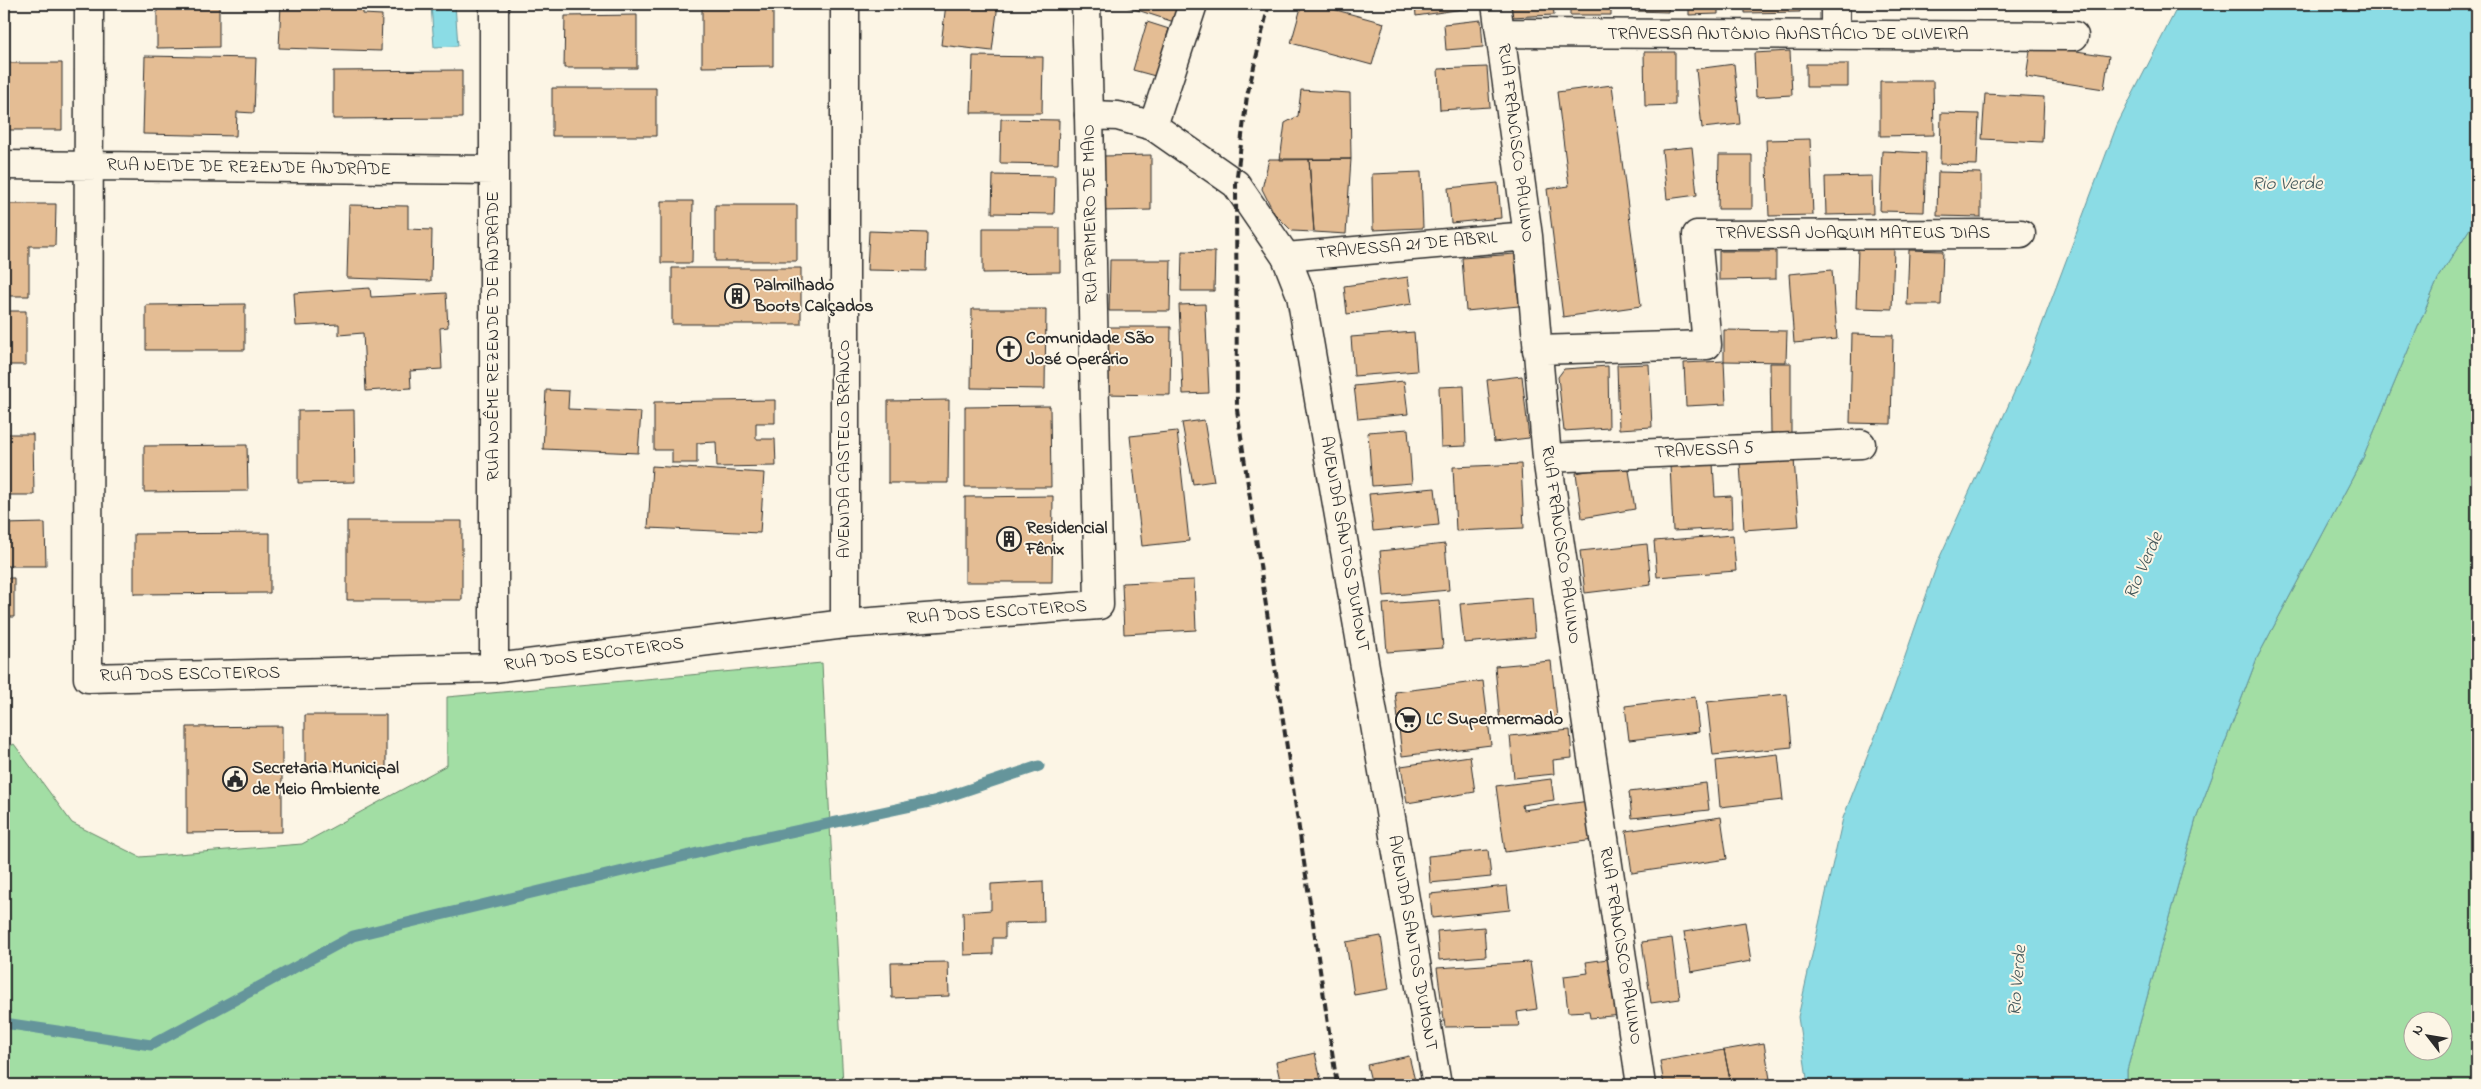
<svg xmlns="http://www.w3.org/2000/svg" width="2481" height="1089" font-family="'Indie Flower',sans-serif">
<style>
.green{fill:#a2dea4;stroke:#668468;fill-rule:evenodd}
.water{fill:#8bdce5;stroke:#65959b}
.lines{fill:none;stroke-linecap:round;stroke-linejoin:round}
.stream{stroke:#65959b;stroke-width:11}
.building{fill:#e4bd94;stroke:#2b2b2b}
.minor-casing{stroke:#2b2b2b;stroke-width:31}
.tertiary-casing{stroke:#2b2b2b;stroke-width:31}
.minor{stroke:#fcf5e5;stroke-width:28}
.tertiary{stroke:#fcf5e5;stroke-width:28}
.rail{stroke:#2b2b2b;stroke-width:4;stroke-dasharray:8 4;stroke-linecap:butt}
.labels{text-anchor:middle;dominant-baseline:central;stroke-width:4;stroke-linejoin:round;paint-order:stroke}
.street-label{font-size:18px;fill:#2b2b2b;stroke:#fcf5e5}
.poi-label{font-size:18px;font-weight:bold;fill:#2b2b2b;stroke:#fcf5e5;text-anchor:start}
.water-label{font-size:19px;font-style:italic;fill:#43575a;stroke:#fcf5e5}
</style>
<rect width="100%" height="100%" fill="#fcf5e5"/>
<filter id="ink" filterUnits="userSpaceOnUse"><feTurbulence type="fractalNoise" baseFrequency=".02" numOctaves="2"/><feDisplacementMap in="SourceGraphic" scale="10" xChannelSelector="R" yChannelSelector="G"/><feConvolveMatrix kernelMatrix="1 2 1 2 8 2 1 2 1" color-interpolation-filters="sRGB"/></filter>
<g filter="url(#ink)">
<path class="green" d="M2477 217V1085H2127V1070L2196 819 2257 658 2363 458 2438 279ZM2414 1022H2444V1052H2414Z
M822 663 843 1085H4V749L14 744 72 823 140 857 302 844 447 765V697Z"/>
<path class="water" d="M431 4H455L458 46 434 47Z
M2179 4H2477V217L2438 279 2363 458 2257 658 2196 819 2127 1070V1085H1808L1798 1017 1843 818 1893 691 1939 559 2028 362 2117 125Z"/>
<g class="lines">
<path class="stream" d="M4 1023 151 1045 353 936 739 843 934 801 1039 766"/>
</g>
<path class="building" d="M157 4H219V47L157 48Z
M281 4H363V14L382 15 381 51 279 48Z
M651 4H680V7H651Z
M702 4H773V66L702 67Z
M946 4H998L992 51 941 45Z
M1119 4H1180L1174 22Z
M1302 4H1314L1384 23 1372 65 1291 43Z
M1415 4H1482L1483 6 1416 16Z
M1510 4H1553L1554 15 1510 17Z
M1570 4H1611V15H1570Z
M1635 4H1669L1668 12 1635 11Z
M1689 4H1718V14L1689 15Z
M1745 4H1800V12L1745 13Z
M637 15V68H564L565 16Z
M1481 20 1483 47 1446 50 1444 24Z
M1147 22 1169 29 1155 76 1133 70Z
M2031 44 2109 56 2104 89 2026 77Z
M1790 51 1792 95 1756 97 1754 53Z
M1644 52H1675V105L1645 106Z
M145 56 256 58 254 113 237 112 236 136 143 134Z
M973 56 1043 57 1042 113H971Z
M4 63H62V130H4Z
M1734 64 1740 124 1702 128 1696 69Z
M1806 64H1848V87H1806Z
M1487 67 1490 107 1440 110 1438 69Z
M462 70V118L333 119V71Z
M1880 81H1933L1934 135 1880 136Z
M1612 85 1641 306 1563 317 1547 189 1569 186 1557 92Z
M552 88H656V136H552Z
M1301 90 1350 93 1351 159 1280 160 1285 123 1298 116Z
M1985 94 2044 97 2042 142 1982 139Z
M1941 113 1979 114 1977 165 1940 164Z
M1001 119 1059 120 1058 164 1000 163Z
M1810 139 1813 215 1769 216 1766 140Z
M1692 147 1697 195 1667 199 1662 150Z
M1882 151 1926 153 1924 212 1880 211Z
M1151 155V210L1103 211V156Z
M1719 155H1752V209H1718Z
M1269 159H1309L1314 232 1292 231 1274 213 1262 189Z
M1309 159H1351L1346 234 1314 232Z
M1421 172 1423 228 1373 230 1372 174Z
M1938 172 1981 173V217L1937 216Z
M993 175 1055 176 1054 214 992 213Z
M1872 176 1873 214 1826 215 1825 177Z
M1498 183 1501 218 1451 223 1448 188Z
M661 201H693L692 263H661Z
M4 204H56L55 246H29V296H4Z
M349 205 408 206V229L432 230 431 281 347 278Z
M715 205H797V261H715Z
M983 228H1060V272L983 273Z
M869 231 927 233 926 271 867 270Z
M1858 247 1894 248 1892 309 1856 308Z
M1909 250 1943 251 1941 305H1907Z
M1182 251 1215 252 1214 291H1181Z
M1719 251H1776V279L1719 280Z
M1515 254 1519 306 1466 311 1462 258Z
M1110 260H1171L1170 311H1109Z
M672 268H801V324H672Z
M1832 270 1837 339 1794 343 1789 274Z
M1408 277 1412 304 1347 314 1344 286Z
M370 288 371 297 446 293 448 327 440 328 442 369 410 371 411 388 366 391 363 333 339 335V324L296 326 294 293Z
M245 304V350H146V305Z
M1205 304 1209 393 1183 394 1179 305Z
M972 309H1046L1045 389 971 388Z
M4 311H26V365H4Z
M1103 327H1171L1170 395 1102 394Z
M1724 330 1787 331 1786 362 1724 361Z
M1414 332 1417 371 1354 376 1351 337Z
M1852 334 1893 335 1891 424 1850 423Z
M1724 361 1726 404 1686 406 1684 363Z
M1770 363H1791V433H1771Z
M1649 364 1652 427 1619 429 1617 365Z
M1608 366 1609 428 1564 431 1558 377 1564 369Z
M1522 376 1529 438 1494 442 1487 380Z
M1404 381 1408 414 1358 419 1354 386Z
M1464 386 1466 446 1441 447 1439 387Z
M546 390 569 391 568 409 641 412 638 453 543 449Z
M775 400V423H756V439H775L776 466 717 467 716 442 697 443V463H672V450H654V402Z
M949 400 948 483H888V401Z
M1050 406 1051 487H965V407Z
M354 410 355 482 298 483V411Z
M1204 420 1214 481 1193 484 1182 423Z
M1408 429 1412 483 1372 486 1368 432Z
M1177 431 1189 541 1142 546 1130 436Z
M4 434H33L34 495H4Z
M247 445 248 491 144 492V446Z
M1794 459 1799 526 1744 530 1740 463Z
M1713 463 1715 497 1731 496 1732 528 1673 531 1670 465Z
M1521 464 1524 528 1456 531 1453 467Z
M1628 464 1635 509 1582 518 1576 473Z
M652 466 764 473 760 533 648 528Z
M1435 488 1439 525 1373 531 1369 494Z
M1053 496 1052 582H965V497Z
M347 521H462V600H347Z
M45 523 46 566H4V524Z
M270 533V593L134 594V534Z
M1733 535 1736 571 1657 577 1654 541Z
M1445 544 1449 590 1384 596 1380 551Z
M1647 544 1651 585 1585 593 1580 551Z
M4 578H14V617H4Z
M1194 580 1196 630 1124 634 1122 583Z
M1532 598 1535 637 1464 643 1460 604Z
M1439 600 1443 648 1387 652 1383 604Z
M1551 661 1557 718 1500 723 1495 666Z
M1483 681 1491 745 1402 756 1395 692Z
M1787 694 1792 747 1713 755 1707 702Z
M1695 697 1699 732 1629 740 1625 706Z
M305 715H386V770L305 771Z
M282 726V832L187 833V727Z
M1570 730 1572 758 1553 760 1554 774 1514 778 1510 736Z
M1778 754 1783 800 1720 807 1716 761Z
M1470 756 1475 792 1407 803 1401 766Z
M1551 779 1554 800 1522 805 1523 810 1589 801 1594 840 1505 852 1496 786Z
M1706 783 1709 810 1632 818 1629 792Z
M1721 817 1727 859 1632 873 1626 831Z
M1488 850 1491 877 1430 883 1428 856Z
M1043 881 1044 922 1005 923V938H993V954L964 955 963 912 991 910V884Z
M1507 886 1510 910 1432 918 1430 894Z
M1745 922 1751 961 1691 972 1684 932Z
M1484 927 1486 956 1439 960 1437 931Z
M1381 936 1389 989 1354 995 1346 942Z
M1672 938 1680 999 1651 1003 1642 942Z
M1615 958 1622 1015 1590 1018 1589 1011 1568 1012 1564 976 1588 973 1586 962Z
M948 962 949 996 892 998 891 963Z
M1530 962 1537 1009 1517 1012 1519 1026 1445 1027 1437 968Z
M1764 1043 1771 1085H1731L1724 1050Z
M1724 1050 1731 1085H1664L1660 1061Z
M1315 1053 1322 1085H1281L1276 1062Z
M1409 1056 1416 1085H1372L1367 1065Z"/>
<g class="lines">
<defs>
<path id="minor" d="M89 4 88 678 494 668 845 624
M1086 4 1089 115
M1496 4 1528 236 1547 458 1641 1085
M1502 33 2074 36
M1835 35V4
M4 165 494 170
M1286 257 1528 236
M1537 350 1707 345 1697 235 2021 234
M1547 458 1861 444
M494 668V4"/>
<path id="tertiary" d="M845 4V624L1099 605 1089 115 1118 116 1153 126 1236 184 1286 257 1301 295 1437 1085
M1153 126 1193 4"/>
</defs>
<use href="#minor" class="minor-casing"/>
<use href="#tertiary" class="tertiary-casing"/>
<use href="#minor" class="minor"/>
<use href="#tertiary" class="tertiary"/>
<path class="rail" d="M1269 4 1247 96 1236 184 1237 410 1337 1085"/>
</g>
</g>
<defs>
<symbol id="building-ring" viewBox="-11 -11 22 22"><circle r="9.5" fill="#fcf5e5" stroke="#2b2b2b" stroke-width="1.5"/><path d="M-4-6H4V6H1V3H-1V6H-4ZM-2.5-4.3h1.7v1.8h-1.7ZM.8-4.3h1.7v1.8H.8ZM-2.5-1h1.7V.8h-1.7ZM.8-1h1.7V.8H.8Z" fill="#2b2b2b"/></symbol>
<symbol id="church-ring" viewBox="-11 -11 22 22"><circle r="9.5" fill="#fcf5e5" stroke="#2b2b2b" stroke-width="1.5"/><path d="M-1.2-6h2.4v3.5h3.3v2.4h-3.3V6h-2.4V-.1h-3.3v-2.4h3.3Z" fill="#2b2b2b"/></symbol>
<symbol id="supermarket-ring" viewBox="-11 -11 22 22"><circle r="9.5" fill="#fcf5e5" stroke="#2b2b2b" stroke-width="1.5"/><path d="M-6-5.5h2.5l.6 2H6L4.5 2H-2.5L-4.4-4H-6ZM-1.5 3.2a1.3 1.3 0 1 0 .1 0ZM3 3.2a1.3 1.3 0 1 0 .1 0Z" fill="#2b2b2b"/></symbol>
<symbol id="civic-ring" viewBox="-11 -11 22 22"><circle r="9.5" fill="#fcf5e5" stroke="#2b2b2b" stroke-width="1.5"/><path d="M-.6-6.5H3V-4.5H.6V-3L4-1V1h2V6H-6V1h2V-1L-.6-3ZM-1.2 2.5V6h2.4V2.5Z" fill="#2b2b2b"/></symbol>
</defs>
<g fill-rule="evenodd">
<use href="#building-ring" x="723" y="282" width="28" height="28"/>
<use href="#church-ring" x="995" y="335" width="28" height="28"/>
<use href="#building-ring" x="995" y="525" width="28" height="28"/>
<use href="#supermarket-ring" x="1394" y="706" width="28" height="28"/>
<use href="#civic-ring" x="221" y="765" width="28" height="28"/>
</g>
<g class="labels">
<g class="street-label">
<text x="1788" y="35">TRAVESSA ANTÔNIO ANASTÁCIO DE OLIVEIRA</text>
<text transform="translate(1515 143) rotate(83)">RUA FRANCISCO PAULINO</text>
<text transform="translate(249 168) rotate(1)">RUA NEIDE DE REZENDE ANDRADE</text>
<text transform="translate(1091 214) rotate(-91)">RUA PRIMEIRO DE MAIO</text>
<text x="1853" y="234">TRAVESSA JOAQUIM MATEUS DIAS</text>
<text transform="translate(1407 246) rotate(-5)">TRAVESSA 21 DE ABRIL</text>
<text transform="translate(494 336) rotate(-90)">RUA NOÊME REZENDE DE ANDRADE</text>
<text transform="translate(845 449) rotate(-90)">AVENIDA CASTELO BRANCO</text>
<text transform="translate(1704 451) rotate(-3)">TRAVESSA 5</text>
<text transform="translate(1344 544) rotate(80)">AVENIDA SANTOS DUMONT</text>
<text transform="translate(1560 545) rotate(82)">RUA FRANCISCO PAULINO</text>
<text transform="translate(997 613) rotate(-4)">RUA DOS ESCOTEIROS</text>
<text transform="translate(594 655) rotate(-7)">RUA DOS ESCOTEIROS</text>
<text transform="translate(190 675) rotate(-1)">RUA DOS ESCOTEIROS</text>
<text transform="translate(1412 943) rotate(80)">AVENIDA SANTOS DUMONT</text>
<text transform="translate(1620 946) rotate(81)">RUA FRANCISCO PAULINO</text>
</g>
<g class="poi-label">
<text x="754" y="286">Palmilhado<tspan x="754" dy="21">Boots Calçados</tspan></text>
<text x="1026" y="339">Comunidade São<tspan x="1026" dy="21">José Operário</tspan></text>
<text x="1026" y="529">Residencial<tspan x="1026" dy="21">Fênix</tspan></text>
<text x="1426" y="720">LC Supermermado</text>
<text x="252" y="769">Secretaria Municipal<tspan x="252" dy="21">de Meio Ambiente</tspan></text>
</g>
<g class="water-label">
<text x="2287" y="184">Rio Verde</text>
<text transform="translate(2144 566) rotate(-66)">Rio Verde</text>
<text transform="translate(2018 981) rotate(-85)">Rio Verde</text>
</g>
</g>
<rect width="2481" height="1089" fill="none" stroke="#fcf5e5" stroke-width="20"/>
<rect x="10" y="10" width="2461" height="1069" fill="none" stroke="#2b2b2b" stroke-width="2" filter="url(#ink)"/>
<g transform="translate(2428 1036) rotate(301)"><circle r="24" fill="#fcf5e5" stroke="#a8a49b"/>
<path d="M0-4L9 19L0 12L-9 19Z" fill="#2b2b2b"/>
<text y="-8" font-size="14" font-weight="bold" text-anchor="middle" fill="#2b2b2b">N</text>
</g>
</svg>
